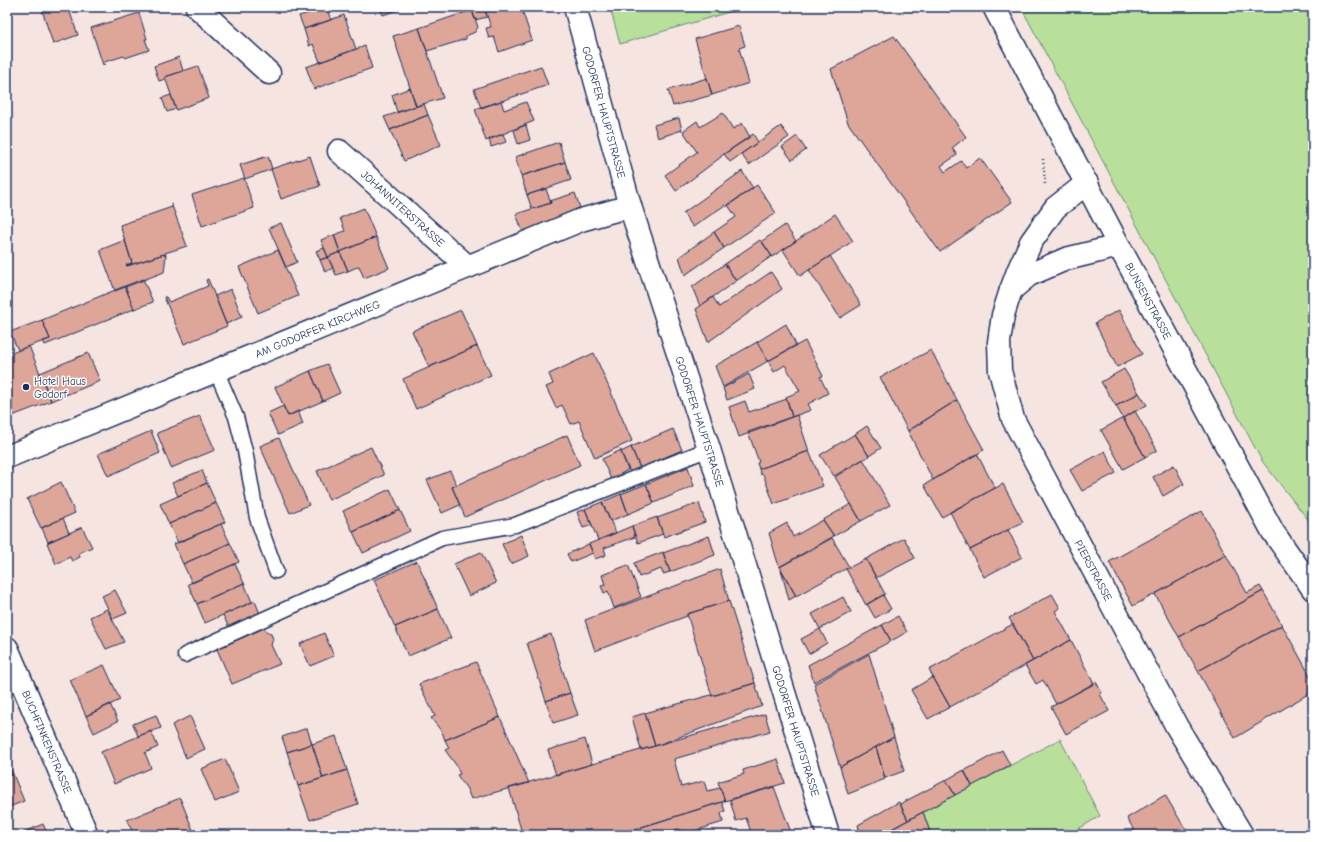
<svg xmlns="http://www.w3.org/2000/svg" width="1320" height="842" font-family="'Comic Neue',sans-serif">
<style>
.green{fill:#b8e09b;stroke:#6a887c}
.building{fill:#dea599;stroke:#1b2f5e}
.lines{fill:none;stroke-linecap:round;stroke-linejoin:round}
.lane-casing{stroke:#1b2f5e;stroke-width:17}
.street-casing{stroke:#1b2f5e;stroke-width:25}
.secondary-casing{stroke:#1b2f5e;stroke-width:25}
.path{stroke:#1b2f5e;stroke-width:2.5;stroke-dasharray:1 3;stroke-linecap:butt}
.lane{stroke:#fff;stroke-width:14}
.street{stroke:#fff;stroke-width:22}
.secondary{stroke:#fff;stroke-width:22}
.poi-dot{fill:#1b2f5e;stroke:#fff;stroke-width:1.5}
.labels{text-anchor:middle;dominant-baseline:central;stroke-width:3;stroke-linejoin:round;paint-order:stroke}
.street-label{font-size:11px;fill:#1b2f5e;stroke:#fff}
.poi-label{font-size:11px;fill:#1b2f5e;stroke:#fff;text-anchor:start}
</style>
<rect width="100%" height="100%" fill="#f5e4e0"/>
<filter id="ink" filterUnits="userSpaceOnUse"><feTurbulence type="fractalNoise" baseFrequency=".025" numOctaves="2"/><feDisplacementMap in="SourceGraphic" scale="8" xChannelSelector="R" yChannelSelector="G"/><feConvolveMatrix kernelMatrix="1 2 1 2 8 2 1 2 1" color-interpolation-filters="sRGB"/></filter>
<g filter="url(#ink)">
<path class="green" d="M610 7H746L620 44Z
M1021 7H1313V526L1262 461Z
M1060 739 1100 816 1068 835H931L923 812Z"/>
<path class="building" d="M41 7H68L78 35 53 44Z
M326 7 331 20 304 29 299 16Z
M379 7H406L383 15Z
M480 7H484L487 17 475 20 472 10Z
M484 7H521L532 40 499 52 494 37 489 38 486 28 491 27Z
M472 10 478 27 475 32 466 36V39L427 51 419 28Z
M139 13 147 39H145L149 50 125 58 124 56 104 62 105 64 103 65 91 28Z
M344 15 356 49 320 62 313 44 309 46 304 29Z
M739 26 745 46 739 48 749 83 712 95 695 39Z
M419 28 443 98 416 106 393 36Z
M894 36 966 137 952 148 957 155 941 166 945 172 961 161 966 168 980 158 1012 202 940 252 848 123 831 69Z
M365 46 372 68 314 89 306 67Z
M179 57 183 71 165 77V79L159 81 154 66Z
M198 66 209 98 176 110 165 77Z
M541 66 548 85 481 108 474 89Z
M707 78 712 95 673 106 668 90Z
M410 88 416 106 397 112 392 95Z
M171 95 176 109 167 112 162 98Z
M501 101 504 110 526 102 534 121 486 141 475 109Z
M424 104 428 115 390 130 384 117Z
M723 113 733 129 742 123 750 137 721 156V157L676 191 665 175 697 152 683 131 697 121 700 127Z
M428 115 441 145 404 161 390 130Z
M679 118 682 130 658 138 654 125Z
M526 125 530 140 518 144 514 130Z
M781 126 789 137 749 165 741 154Z
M503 134 506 142 491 147 489 139Z
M753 134 758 142 730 162 724 154Z
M797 136 806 150 792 160 782 147Z
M559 142 565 162 521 176 515 157Z
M268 156 272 169 245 179 240 165Z
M310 156 320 186 281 199 271 169Z
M565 162 571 180 527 195 521 176Z
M742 171 753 188 726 207 725 205 693 227 683 213Z
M244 178 254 208 202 226 192 195Z
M757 185 776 213 724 248 714 232 736 217 728 205Z
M546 189 551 203 532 209 527 195Z
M575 193 580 208 523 232 516 214 551 203 550 201Z
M171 203 187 246 165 253 166 255 165 256 164 254 127 266 126 265 132 263 120 225 172 207Z
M364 208 376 237 340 252 334 235 345 231 340 218Z
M835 214 853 241 800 276 783 250Z
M281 223 297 262 286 267 269 228Z
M785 225 796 241 772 257 762 241Z
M714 232 724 248 685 275 679 257Z
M334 235 340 252 328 257 321 240Z
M376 237 389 268 364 278 359 266 348 271 340 252Z
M125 240 132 263 126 265 127 266 164 254 165 256 166 255 164 272 115 291 100 250Z
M760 240 772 256 736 281 725 264Z
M324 248 328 257 320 260 316 251Z
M278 250 298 296 258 313 239 267Z
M340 252 348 271 336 275 328 257Z
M830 256 861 305 840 318 809 270Z
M328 257 333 268 325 272 320 260Z
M725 264 736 281 700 306 692 287Z
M771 272 782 289 708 342 696 309 713 297 719 307Z
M143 279 153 302 134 309 125 286Z
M208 279 227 326 184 344 164 297H166L169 302 208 286 206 280Z
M125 286 134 309 45 345 43 341 50 339 42 320Z
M231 289 242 317 226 324 215 296Z
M461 310 477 346 429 367 412 331Z
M1119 310 1142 354 1117 367 1095 323Z
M42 320 50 339 18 350 10 332Z
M786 324 796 345 768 361 757 342Z
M805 341 823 376 820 377 828 393 808 404 811 410 792 417 786 397 800 391 785 365 774 372 768 361Z
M757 342 768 361 723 387 715 366Z
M29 346 51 401 7 418V355Z
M477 346 491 375 416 409 403 379Z
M931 350 957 400 908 431 880 377Z
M88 353 100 381 51 401 40 373Z
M594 353 632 441 595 458 579 421 571 424 562 405 556 408 546 387 553 384 549 374Z
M327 364 340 393 323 401 310 371Z
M1124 369 1139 393 1116 406 1101 382Z
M310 371 323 401 288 416 275 387Z
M749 374 755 389 727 400 723 388Z
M1139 393 1147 405 1123 418 1116 406Z
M787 399 792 417 739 437 729 407 745 401 749 412Z
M957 400 984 450 933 480 908 431Z
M283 406 288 416 298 411 303 424 278 435 268 413Z
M1135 411 1157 450 1145 457 1123 418Z
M797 415 809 451 759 469 757 463 759 462 748 432Z
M200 416 215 450 171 468 157 433Z
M1123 418 1145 457 1123 469 1101 430Z
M867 426 881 448 869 456 855 434Z
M673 429 682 450 640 468 631 447Z
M151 431 160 453 108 476 98 454Z
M855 434 869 456 834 476 820 455Z
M567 435 580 465 465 517 452 487Z
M279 438 309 505 290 513 260 446Z
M371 447 384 475 329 500 317 471Z
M631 447 640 468 630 472 621 452Z
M621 450V452L628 470 611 479 602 459Z
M809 451 823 486 774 504 763 474 761 475 759 469Z
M1105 451 1116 473 1082 491 1070 470Z
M977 454 995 488 942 517 924 485Z
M863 459 890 505 861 521 835 477Z
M1174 465 1184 484 1163 496 1153 477Z
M688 467 694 486 654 503 646 484Z
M202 470 207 483 178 496 172 483Z
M450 471 457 485 452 487 460 505 442 513 427 480Z
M61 482 75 513 41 528 27 499Z
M207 483 216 503 169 524 160 504Z
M646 484 654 503 628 514 621 494Z
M1003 484 1023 522 970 550 950 512Z
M390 489 400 510 353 532 343 511Z
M621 494 628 514 610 521 602 502Z
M602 502 616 533 598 540 585 509Z
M216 503 225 522 178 543 169 524Z
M699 503 705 522 664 537 657 518Z
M851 504 861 521 834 536 823 520Z
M585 509 592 525 583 528 577 512Z
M400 510 410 531 363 553 353 532Z
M1202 511 1226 555 1133 606 1109 562Z
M657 517 663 534 638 543 632 526Z
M63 518 69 533 48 542 42 528Z
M823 520 834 536 779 567 769 533 787 523 793 537Z
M221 524 230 543 183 564 174 544Z
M632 526 635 537 604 548 606 555 595 559 589 544Z
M82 527 92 547 79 553 80 557 72 561 70 557 56 564 47 543Z
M1008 530 1022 557 984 577 970 550Z
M521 535 529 556 511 564 502 544Z
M709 536 715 555 670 572 663 553Z
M832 538 849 567 796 596 780 567Z
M904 538 915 558 876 578 866 559Z
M230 543 239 562 192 583 183 564Z
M589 544 593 553 571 562 567 554Z
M481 552 496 583 469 596 454 564Z
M663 552 670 572 663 574 661 569 639 577 634 563Z
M1226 555 1247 593 1260 586 1263 591 1179 637 1155 594Z
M866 559 885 594 866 605 846 569Z
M417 561 438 609 395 627 374 580Z
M235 564 244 583 197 604 188 584Z
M628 565 641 597 614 608 608 591 604 593 601 586 605 585 602 575Z
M720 569 729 601 687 614V616L595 651 585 620Z
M781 570 796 596 789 600Z
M244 583 252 602 205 623 197 604Z
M115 590 127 613 113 619 102 596Z
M1263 591 1282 625 1198 671 1179 637Z
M1052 594 1060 608 1055 611 1071 640 1033 661 1009 618Z
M883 595 891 609 875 618 867 604Z
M843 597 851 612 820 629 812 614Z
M255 601 260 614 229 628 223 615Z
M729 601 755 683 712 696 687 614Z
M107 609 124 642 106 649 90 617Z
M438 609 451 638 408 656 395 627Z
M898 616 907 632 891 641 882 625Z
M1013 624 1033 661 950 707 929 670Z
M882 625 891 641 814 682 808 665Z
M1282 625 1313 681V691L1235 738 1198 671Z
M264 628 266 632 271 634 273 639 271 645 280 664 232 684 217 649Z
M820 629 827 643 809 654 801 639Z
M324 633 334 656 310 666 300 644Z
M551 634 570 693 546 701 527 643Z
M1071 640 1094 684 1056 704 1043 680 1036 684 1025 665Z
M869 654 894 737 840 767 814 684Z
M476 662 500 717 445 740 442 732 431 718 435 716 419 684Z
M104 665 120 700 86 716 70 680Z
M933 677 950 707 928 719 911 690Z
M1096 682 1102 693 1100 694 1109 711 1066 734 1051 707Z
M755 683 762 706 655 746 645 713 711 695 712 696Z
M570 693 578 715 553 723 546 701Z
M110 704 118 721 94 733 86 716Z
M645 713 655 746 641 750 632 717Z
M765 714 770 731 674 759 681 787 704 781 707 791 720 788 725 801 616 835H514L522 833 509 788Z
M156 715 161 728 138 736 133 724Z
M190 716 205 749 186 758 172 725Z
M500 717 529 783 471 799 467 789 457 775 460 774 456 765 445 750 449 748 445 740Z
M307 728 312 744 287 752 282 737Z
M151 731 158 747 145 753 151 768 114 784 101 752Z
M336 736 347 770 323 778 312 744Z
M894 737 904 771 885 778 876 747Z
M585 739 592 764 556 775 548 750Z
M312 744 323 778 298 786 287 752Z
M876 747 885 779 848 794 840 767Z
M1002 750 1010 765 972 786 964 771Z
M225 759 239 792 215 802 201 769Z
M778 759 785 783 725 801 718 782 744 774 743 770Z
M7 761 13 774 7 777Z
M347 770 358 804 310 820 298 786Z
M964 770 972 786 955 795 946 780Z
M13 774 24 801 7 808V777Z
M946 780 955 795 908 820 900 804Z
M774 787 792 835H752L746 818 736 821 730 800Z
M1165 795 1189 835H1137L1127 818Z
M180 798 195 835H134L127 820Z
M722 802 725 811 721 813 723 822 688 833 678 829 659 835H616Z
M899 802 908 820 881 835H861L858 825Z
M923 812 931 835H886V832Z
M43 824 48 835H17Z"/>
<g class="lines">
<defs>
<path id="lane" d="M216 370 236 417 245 451 257 518 276 571
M185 655 442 538 515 525 709 449"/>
<g id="street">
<path d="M197 7 269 73"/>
<path id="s1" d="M339 151 468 267"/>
<path id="s2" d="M1087 183 1055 208 1031 242 1018 271 1011 290 1003 315 999 342 1000 371 1013 419 1177 727 1242 835"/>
<path d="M1011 290 1029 275 1066 259 1119 246"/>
<path id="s3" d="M7 457 581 220 630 206"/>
<path id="s4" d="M7 648 87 835"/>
</g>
<g id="secondary">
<path id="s5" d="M575 7 630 206 709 449 828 835"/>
<path id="s6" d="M994 7 1119 246 1273 532 1313 589"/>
</g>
</defs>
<use href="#lane" class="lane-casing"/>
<use href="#street" class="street-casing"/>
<use href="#secondary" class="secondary-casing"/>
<path class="path" d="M964 7 967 13
M1043 159 1045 184"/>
<use href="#lane" class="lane"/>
<use href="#street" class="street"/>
<use href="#secondary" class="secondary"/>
</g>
</g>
<circle class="poi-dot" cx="26" cy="387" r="4"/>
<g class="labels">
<g class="street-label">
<text stroke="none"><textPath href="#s5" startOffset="109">GODORFER HAUPTSTRASSE</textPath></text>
<text stroke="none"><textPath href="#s1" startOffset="86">JOHANNITERSTRASSE</textPath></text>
<text stroke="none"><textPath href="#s6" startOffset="332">BUNSENSTRASSE</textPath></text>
<text stroke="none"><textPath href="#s3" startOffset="336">AM GODORFER KIRCHWEG</textPath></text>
<text stroke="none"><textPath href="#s5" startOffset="433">GODORFER HAUPTSTRASSE</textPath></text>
<text stroke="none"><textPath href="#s2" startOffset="438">PIERSTRASSE</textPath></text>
<text stroke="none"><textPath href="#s5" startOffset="757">GODORFER HAUPTSTRASSE</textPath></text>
<text stroke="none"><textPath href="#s4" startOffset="102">BUCHFINKENSTRASSE</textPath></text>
</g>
<g class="poi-label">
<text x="34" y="381">Hotel Haus<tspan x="34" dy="13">Godorf</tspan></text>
</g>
</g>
<rect width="1320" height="842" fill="none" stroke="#fff" stroke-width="24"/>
<rect x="12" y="12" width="1296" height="818" fill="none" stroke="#1b2f5e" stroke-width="1.5" filter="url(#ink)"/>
</svg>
